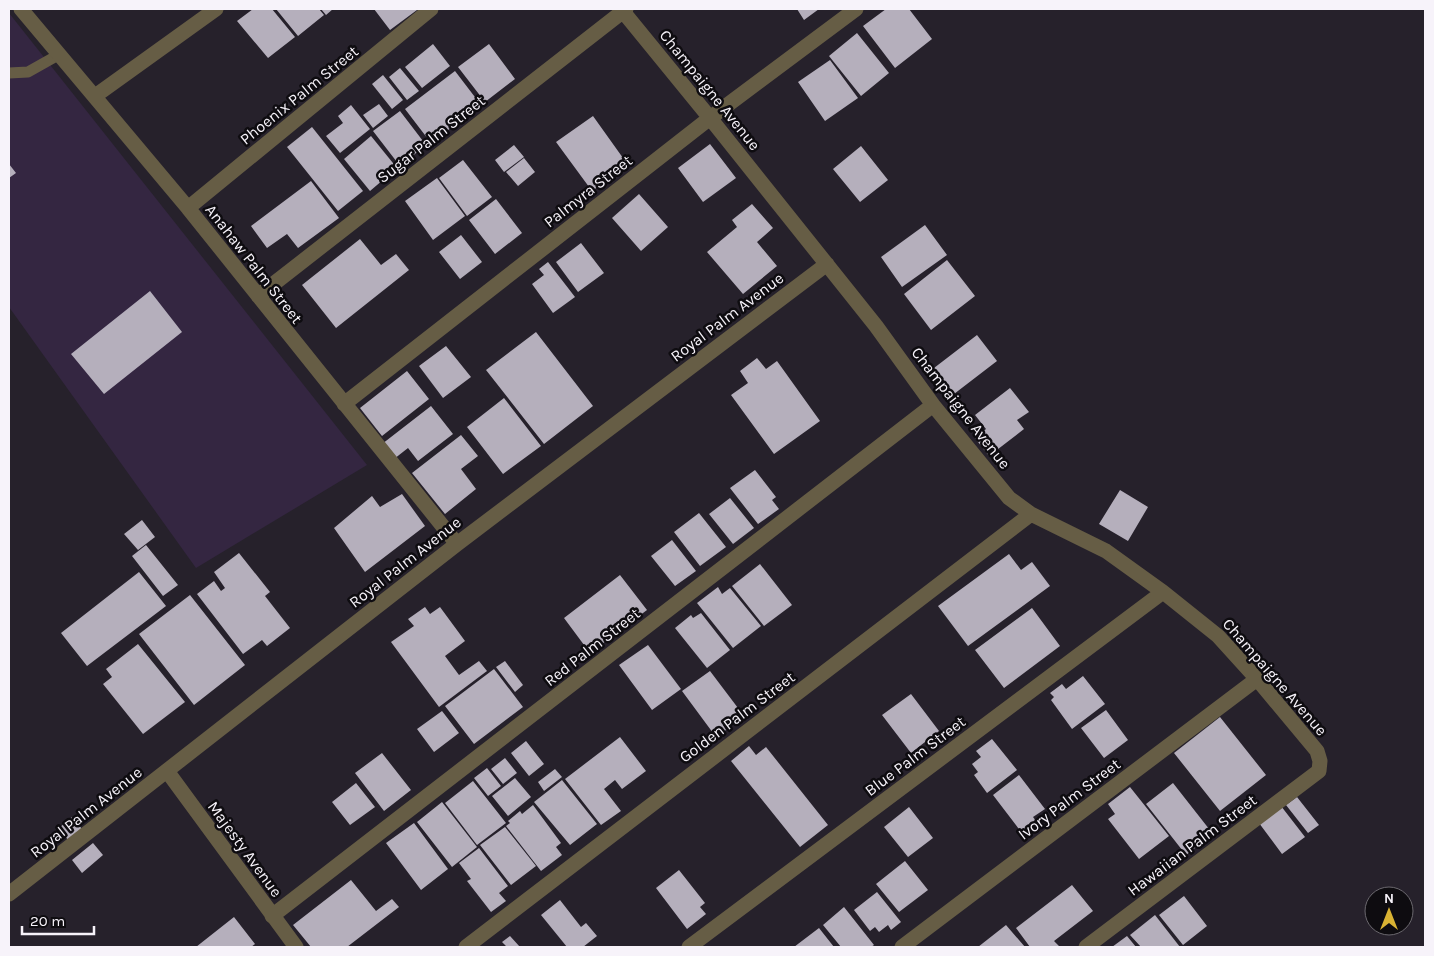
<svg xmlns="http://www.w3.org/2000/svg" width="1434" height="956" font-family="Karla,sans-serif">
<style>
.green{fill:#342641}
.building{fill:#b5afbc}
.lines{fill:none;stroke-linecap:round;stroke-linejoin:round}
.lane{stroke:#665d45;stroke-width:11}
.street{stroke:#665d45;stroke-width:15}
.labels{text-anchor:middle;dominant-baseline:central;stroke-width:5;stroke-linejoin:round;paint-order:stroke}
.street-label{font-size:16px;fill:#f7f3fa;stroke:#0e0c10}
</style>
<rect width="100%" height="100%" fill="#26212b"/>
<path class="green" d="M9 13 367 465 196 568 9 307Z"/>
<path class="building" d="M253 9H272L295 37 268 58 237 21Z
M276 9H319L324 15 298 36Z
M321 9H333L326 15Z
M374 9H416L417 10 390 30Z
M797 9H819L804 20Z
M886 9H909L932 39 895 68 863 26Z
M857 33 889 73 861 96 829 56Z
M433 44 450 66 422 88 405 67Z
M489 44 515 79 485 102 458 67Z
M830 60 858 98 825 121 798 82Z
M400 68 419 91 407 100 389 77Z
M455 71 481 105 431 143 405 109Z
M383 75 403 100 392 109 372 84Z
M379 104 388 116 373 128 363 115Z
M351 105 370 129 340 153 326 136 343 123 338 116Z
M400 111 426 145 400 166 373 131Z
M593 116 628 165 592 191 556 142Z
M312 127 363 191 338 211 287 147Z
M371 136 397 168 370 191 344 159Z
M710 144 736 178 703 202 678 168Z
M514 145 524 157 504 172 495 160Z
M861 146 888 180 860 202 833 169Z
M524 158 535 172 518 186 506 172Z
M463 160 492 197 467 216 439 178Z
M9 164 16 173 9 178Z
M437 178 465 216 433 240 405 201Z
M311 181 339 218 298 248 287 234 267 248 251 226Z
M639 194 668 227 641 251 612 218Z
M496 199 522 233 495 254 469 220Z
M752 204 773 228 757 242 777 266 743 294 707 252 737 227 732 220Z
M925 225 947 255 902 287 881 257Z
M461 235 482 262 460 279 439 252Z
M360 239 381 265 396 254 409 270 336 328 302 285Z
M581 243 604 273 578 292 556 262Z
M947 260 975 296 931 330 904 294Z
M548 262 575 297 553 313 532 284 544 275 539 269Z
M150 291 182 332 104 394 71 354Z
M536 332 593 406 544 444 486 370Z
M977 335 997 361 954 394 934 368Z
M446 346 471 377 443 398 419 366Z
M757 358 766 369 777 361 820 421 774 454 731 395 748 383 740 371Z
M407 371 429 399 382 436 360 408Z
M1010 388 1029 412 1017 420 1024 429 989 456 975 438 986 429 975 415Z
M504 398 541 446 503 474 467 427Z
M431 406 453 434 418 461 408 448 394 459 382 444Z
M461 435 478 456 461 469 476 489 445 514 412 473Z
M755 470 776 497 772 500 779 509 758 524 730 488Z
M1120 490 1148 507 1128 541 1099 524Z
M402 494 425 526 365 572 334 528 372 496 380 507Z
M730 498 754 528 733 544 709 514Z
M699 513 726 547 700 566 674 532Z
M142 520 155 537 138 550 124 534Z
M672 540 696 571 675 586 651 556Z
M146 545 178 585 163 596 132 556Z
M239 553 270 592 265 596 290 628 267 646 262 640 243 654 197 594 214 581 221 591 225 588 214 572Z
M1009 554 1021 570 1032 562 1050 586 968 646 938 606Z
M760 564 792 605 764 626 732 586Z
M139 572 166 606 87 666 61 633Z
M620 575 647 610 590 653 564 618Z
M718 587 722 594 730 588 761 626 733 648 697 603Z
M190 595 245 665 194 705 139 634Z
M425 607 430 614 440 607 465 641 445 656 459 675 479 661 487 671 439 707 391 642 414 626 408 619Z
M1032 608 1060 646 1004 688 975 650Z
M701 613 730 650 707 668 675 628 691 615 693 618Z
M138 644 185 702 143 734 103 684 112 677 106 669Z
M648 645 681 689 652 710 619 665Z
M505 661 523 685 515 692 496 667Z
M494 669 523 707 474 744 445 706Z
M710 671 741 712 723 725 726 730 716 737 682 691Z
M1083 676 1105 704 1072 729 1051 700 1054 697 1050 693 1062 684 1066 689Z
M911 694 939 731 911 753 882 715Z
M1106 710 1128 740 1104 758 1081 728Z
M442 711 459 733 434 752 417 729Z
M1220 717 1266 775 1220 811 1174 753Z
M620 737 646 771 622 789 615 780 604 789 621 811 601 825 565 779Z
M992 739 1017 770 987 793 974 775 978 772 972 764 981 757 976 751Z
M526 741 544 764 529 776 511 753Z
M749 746 756 755 766 747 828 825 800 847 731 761Z
M382 753 411 790 384 811 355 773Z
M505 758 517 773 503 784 491 769Z
M487 768 501 786 488 796 474 778Z
M555 769 562 777 544 791 538 782Z
M1019 775 1045 809 1033 817 1036 821 1022 833 993 795Z
M515 778 531 797 508 816 492 796Z
M562 780 597 824 570 845 534 802Z
M473 781 506 823 477 845 445 803Z
M356 783 375 807 350 825 332 802Z
M1173 783 1213 834 1186 855 1146 804Z
M1130 787 1169 836 1139 859 1108 819 1115 814 1108 804Z
M1297 797 1319 825 1308 833 1286 805Z
M442 802 477 847 452 867 417 822Z
M533 805 561 843 556 847 562 855 541 871 506 826 510 823 508 821 520 811 522 814Z
M1281 806 1305 837 1282 854 1259 823Z
M909 807 933 838 908 857 884 827Z
M72 817 82 829 68 840 59 828Z
M414 823 448 869 421 890 386 843Z
M505 827 536 866 511 885 480 845Z
M93 843 103 855 82 873 72 860Z
M479 848 508 886 499 893 506 901 491 912 467 881 471 879 459 863Z
M905 861 928 890 899 912 876 884Z
M679 870 705 903 700 907 706 914 687 929 656 888Z
M351 880 376 911 392 899 399 907 347 947H311L293 925Z
M1072 885 1093 911 1054 941 1059 946 1057 947H1030L1016 928Z
M877 892 901 922 891 930 888 925 879 932 875 927 870 931 854 910Z
M1184 896 1207 926 1183 945 1159 915Z
M560 900 581 927 586 923 597 936 583 947H567L541 915Z
M844 907 874 945 871 947H841L823 925Z
M1155 915 1180 947H1141L1130 935Z
M234 917 255 944 251 947H196Z
M1006 925 1025 947H978Z
M819 928 834 947H794Z
M510 936 520 947H507L502 942Z
M1127 936 1136 947H1112Z"/>
<g class="lines">
<path class="lane" d="M9 73 28 72 60 54"/>
<path class="street" d="M21 9 188 208 457 544
M621 9 710 118 876 326 933 405 1009 498 1031 514 1106 551 1163 592 1218 636 1257 679 1317 751 1320 761 1319 771 1086 947
M95 96 216 9
M188 208 431 9
M258 296 626 9
M344 404 710 118 856 9
M167 771 296 947
M9 894 457 544 827 264
M272 916 933 405
M466 947 1031 514
M689 947 1163 592
M902 947 1257 679"/>
</g>
<g class="labels">
<g class="street-label">
<text transform="translate(710 90) rotate(51)">Champaigne Avenue</text>
<text transform="translate(299 95) rotate(-39)">Phoenix Palm Street</text>
<text transform="translate(431 139) rotate(-38)">Sugar Palm Street</text>
<text transform="translate(588 191) rotate(-38)">Palmyra Street</text>
<text transform="translate(254 264) rotate(52)">Anahaw Palm Street</text>
<text transform="translate(727 317) rotate(-37)">Royal Palm Avenue</text>
<text transform="translate(961 408) rotate(52)">Champaigne Avenue</text>
<text transform="translate(405 562) rotate(-38)">Royal Palm Avenue</text>
<text transform="translate(592 647) rotate(-38)">Red Palm Street</text>
<text transform="translate(1275 677) rotate(49)">Champaigne Avenue</text>
<text transform="translate(737 717) rotate(-37)">Golden Palm Street</text>
<text transform="translate(915 756) rotate(-37)">Blue Palm Street</text>
<text transform="translate(1069 799) rotate(-37)">Ivory Palm Street</text>
<text transform="translate(86 812) rotate(-38)">Royal Palm Avenue</text>
<text transform="translate(1192 845) rotate(-37)">Hawaiian Palm Street</text>
<text transform="translate(245 849) rotate(54)">Majesty Avenue</text>
</g>
</g>
<rect width="1434" height="956" fill="none" stroke="#f7f3fa" stroke-width="20"/>
<g transform="translate(1389 911)"><circle r="24" fill="#0e0c10" stroke="#6b686e"/>
<path d="M0-4L9 19L0 12L-9 19Z" fill="#dab333"/>
<text y="-8" font-size="14" font-weight="bold" text-anchor="middle" fill="#f7f3fa">N</text>
</g>
<path d="M22 926v8h72v-8" fill="none" stroke="#f7f3fa" stroke-width="2.5"/>
<text x="30" y="926" font-size="15" fill="#f7f3fa" stroke="#0e0c10" stroke-width="4" paint-order="stroke">20 m</text>
</svg>
